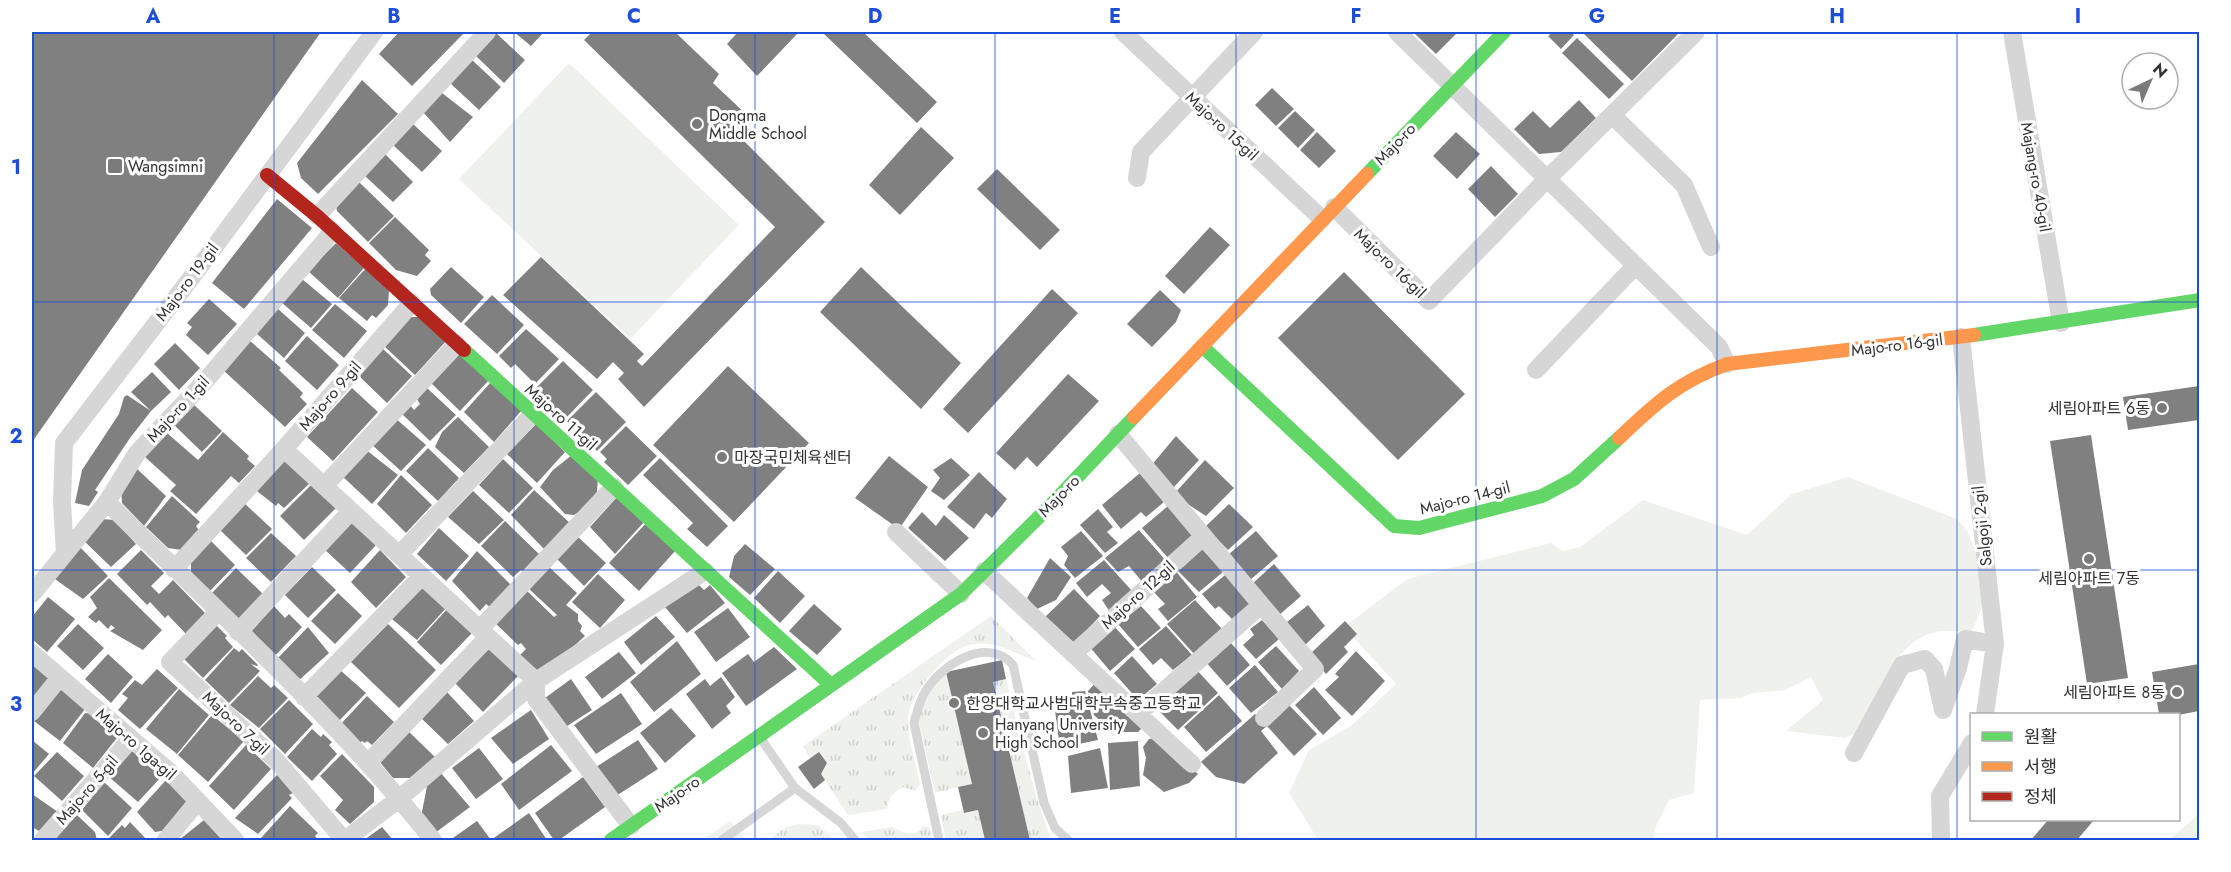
<svg xmlns="http://www.w3.org/2000/svg" width="2231" height="872" font-family="Jost,'Noto Sans KR',sans-serif">
<style>
.grass{fill:url(#grass-tufts)}
.green{fill:#eff2ec}
.building{fill:#808080}
.lines{fill:none;stroke-linecap:round;stroke-linejoin:round}
.lane{stroke:#d6d6d6;stroke-width:9}
.street{stroke:#d6d6d6;stroke-width:18}
.fast{stroke:#63d668;stroke-width:14}
.slow{stroke:#ff974d;stroke-width:14}
.jam{stroke:#b3261e;stroke-width:14}
.grid{fill:none;stroke:#1d4ed8;stroke-width:1.5;stroke-opacity:0.55}
.poi-dot{fill:#7a7a7a;stroke:#fff;stroke-width:2}
.labels{text-anchor:middle;dominant-baseline:central;stroke-width:6;stroke-linejoin:round;paint-order:stroke}
.poi-label{font-size:16px;fill:#323232;stroke:#fff;text-anchor:start}
.street-label{font-size:16px;fill:#323232;stroke:#fff}
.neatline{fill:none;stroke:#1d4ed8;stroke-width:2}
.grid-label{font-size:20px;text-anchor:middle;font-weight:bold;fill:#1d4ed8}
</style>
<defs>
<pattern id="grass-tufts" width="24" height="20" patternUnits="userSpaceOnUse" patternTransform="scale(1.5)"><rect width="24" height="20" fill="#eff2ec"/><path d="M3 7l-1-3M5 7V3M7 7l1-3M15 17l-1-3M17 17v-4M19 17l1-3" fill="none" stroke="#cdd0cb"/></pattern>
</defs>
<rect width="100%" height="100%" fill="#fff"/>
<path class="grass" d="M991 616 1036 661C1016 654 997 641 974 644 949 646 907 696 908 721 908 741 916 764 920 784L915 791 903 787C893 793 888 797 887 809L848 815 821 774 827 763 819 752 810 759 803 746Z
M946 672 972 784 935 793 919 723C921 701 933 688 946 672Z
M1006 679C1019 733 1032 788 1051 840H1030L993 682Z
M963 810 964 813 978 810 985 840H946L941 815Z
M801 824 818 825 835 840H771C778 830 789 825 801 824Z
M924 826 930 828 932 840H869L862 832 892 827 908 834 917 832Z"/>
<path class="green" d="M569 63 739 225 630 339 459 179Z
M1848 477 1957 519 1967 531 1980 560 1983 605 1972 631C1959 632 1941 629 1929 634 1892 647 1875 699 1860 732L1845 738 1786 731 1823 700 1811 677 1785 690 1752 693 1741 698 1700 700 1694 793 1669 800 1654 831V840H1318L1289 793 1309 750 1351 726 1396 684 1344 627 1407 579 1551 543 1562 551 1580 547 1643 500 1747 535 1792 494Z
M2199 814V840H2169Z
M730 821 745 840H703Z"/>
<path class="building" d="M32 32H321L32 442Z
M399 32H465L412 86 379 54Z
M514 32H544L531 46Z
M592 32H675L719 74 713 83 748 116 734 131 825 222 644 407 618 379 624 373 613 362 597 379 503 295 541 257 644 354 637 361 642 366 775 227 584 40Z
M738 32H799L757 76 727 44Z
M822 32H863L937 102 917 123Z
M1413 32H1458L1436 54Z
M1553 32H1570L1574 35 1561 49 1548 36Z
M1582 32H1680L1632 81Z
M496 33 525 60 504 83 476 56Z
M1577 38 1624 84 1609 99 1562 53Z
M471 59 501 87 479 110 449 82Z
M362 80 398 114 318 194 301 178 297 163Z
M1272 88 1294 109 1276 126 1255 105Z
M442 93 473 117 450 142 423 112Z
M1579 100 1596 118 1561 152 1539 154 1514 129 1533 111 1550 128Z
M1295 111 1315 130 1298 148 1278 128Z
M413 124 442 151 422 172 393 145Z
M921 127 954 158 900 215 869 185Z
M1317 132 1336 151 1319 168 1300 150Z
M1456 132 1480 154 1457 179 1433 156Z
M385 154 413 182 393 202 365 176Z
M1491 166 1518 194 1495 217 1468 189Z
M997 169 1060 230 1040 250 977 189Z
M359 182 394 216 368 242 337 211 336 206Z
M277 199 312 228 244 309 212 283Z
M395 217 429 250 425 255 431 261 417 276 396 270 369 243Z
M1210 227 1230 245 1184 294 1165 276Z
M336 243 364 268 338 298 308 271Z
M451 267 484 297 461 323 431 295 430 289Z
M861 267 961 363 921 409 820 312Z
M366 268 389 290 388 305 376 318 372 315 367 321 339 298Z
M1344 272 1465 394 1398 460 1278 338Z
M302 279 332 304 311 328 281 302Z
M1052 289 1078 313 968 433 943 409Z
M1160 290 1181 310 1176 322 1152 347 1127 324Z
M492 295 524 325 497 354 464 324Z
M209 299 237 324 208 355 186 335 192 327 187 323Z
M335 304 367 331 344 358 312 330Z
M278 309 305 333 284 358 256 333Z
M407 317H424L448 339 415 375 383 345Z
M526 329 559 359 535 384 515 364 511 368 499 356Z
M307 336 339 365 317 390 285 361Z
M249 340 281 368 279 370 303 393 300 397 307 404 285 427 223 370Z
M175 343 200 368 179 390 154 364Z
M382 348 412 376 387 403 359 376Z
M461 351 490 379 460 411 431 383Z
M563 361 593 390 564 420 534 390Z
M728 366 809 443 734 522 653 445Z
M152 372 171 392 151 411 130 438 95 490 98 492 89 506 75 503 82 470 119 414 124 397 127 395 151 411 131 392Z
M1068 374 1099 401 1037 467 1027 457 1015 470 996 453Z
M492 381 522 410 494 442 464 412Z
M2199 386V420L2128 430 2123 397Z
M352 388 378 412 333 461 307 437Z
M427 388 456 415 430 441 401 413 410 405 414 410 420 404 417 399Z
M596 392 626 422 597 451 567 421Z
M193 404 222 431 202 452 173 424Z
M394 417 426 445 401 471 370 443Z
M458 417 489 447 464 473 435 447 442 432Z
M536 424 565 452 537 483 507 454Z
M626 426 657 456 628 485 604 462 607 459 600 452Z
M223 432 249 456 247 459 255 466 239 483 231 476 196 514 170 491 176 485 145 457 167 433 198 460Z
M2091 435 2128 678 2087 684 2050 441Z
M1176 436 1199 460 1172 489 1150 467Z
M428 448 459 478 438 501 406 471Z
M365 449 398 475 372 504 340 474Z
M572 455 598 477 597 492 582 510 574 515 565 514 540 487 553 470Z
M889 456 928 487 899 529 855 498Z
M660 458 728 526 707 547 687 529 693 523 643 475Z
M951 458 970 475 944 500 931 491 940 478 933 470Z
M503 459 533 488 509 513 479 485Z
M1205 460 1234 488 1206 516 1183 501 1175 493Z
M281 461 293 463 312 481 284 508 278 503 276 506 253 488Z
M136 468 166 496 144 526 122 503 121 485Z
M979 472 1007 499 992 518 986 513 974 529 947 507Z
M1140 473 1164 502 1146 517 1141 512 1121 529 1102 505Z
M401 475 432 505 406 533 377 504Z
M311 485 336 508 304 540 280 516Z
M534 490 571 524 546 551 511 515Z
M473 491 504 520 479 544 448 517Z
M172 496 200 522 196 526 200 532 182 550 168 548 146 527Z
M618 496 645 521 615 554 590 527Z
M244 503 272 529 246 555 219 529Z
M1229 504 1253 527 1228 550 1205 527Z
M1168 506 1193 537 1168 558 1142 528Z
M1098 509 1113 527 1107 532 1118 543 1105 553 1080 525Z
M922 512 936 526 944 515 969 538 945 561 908 528Z
M101 519 115 520 136 544 111 567 81 538Z
M352 521 376 545 350 573 325 550Z
M505 521 541 556 525 573 521 570 513 577 481 546Z
M647 522 676 550 639 591 609 563Z
M439 528 469 556 446 581 417 554Z
M1139 530 1168 563 1144 584 1129 566 1118 572 1105 558Z
M1081 531 1103 556 1075 578 1064 565 1068 556 1061 547Z
M1256 531 1278 556 1250 580 1228 555Z
M271 533 296 556 271 582 246 558Z
M577 536 606 563 584 586 556 558Z
M210 540 235 565 208 593 191 578V560Z
M745 544 775 569 750 595 729 577 734 556Z
M78 545 108 576 83 599 52 577Z
M1201 548 1223 572 1199 592 1175 568Z
M141 550 164 573 151 586 159 594 173 580 206 614 186 634 168 615 165 618 150 602 147 605 117 574Z
M380 550 406 577 376 608 351 582Z
M477 551 513 587 492 609 486 604 480 611 452 581Z
M1050 558 1071 577 1056 600 1037 609 1027 598Z
M1104 560 1133 592 1110 612 1102 600 1111 593 1102 584 1087 597 1076 583Z
M1274 564 1301 596 1278 616 1252 584Z
M312 567 336 590 308 618 285 595Z
M549 567 577 593 566 605 578 614V621L582 626 580 631 585 636 542 675 519 656 526 649 521 643 518 645 494 622 525 589 554 617 557 615 528 588Z
M236 568 263 594 238 621 210 595Z
M1174 569 1197 597 1168 621 1158 609 1165 604 1150 588Z
M778 571 805 596 780 623 754 598Z
M1230 571 1256 602 1234 621 1219 606 1215 609 1202 594Z
M598 574 625 600 600 628 572 602Z
M109 578 162 630 143 650 110 631 115 628 111 625 108 629 99 620 96 623 88 617 97 608 90 597Z
M697 583 704 590 710 585 725 603 687 633 665 607Z
M423 585 447 607 417 640 392 619Z
M1074 589 1100 616 1071 647 1044 618Z
M338 593 362 616 335 644 311 621Z
M48 597 75 619 47 652 32 639V617Z
M1195 600 1223 630 1195 655 1167 624Z
M814 604 842 629 817 655 789 631Z
M1308 605 1325 626 1302 648 1282 626Z
M274 606 285 618 289 614 302 627 274 657 250 633Z
M1141 606 1161 628 1138 647 1118 624Z
M448 608 473 632 441 665 417 642Z
M728 608 750 637 716 662 694 632Z
M656 616 675 637 641 665 624 642Z
M1262 620 1279 639 1256 659 1243 645 1254 635 1250 629Z
M1345 621 1357 634 1344 647 1348 652 1326 674 1309 655Z
M78 624 104 648 83 670 57 646Z
M215 624 227 636 225 638 233 647 203 678 182 657Z
M388 624 436 670 399 708 351 662Z
M1113 625 1135 649 1110 671 1089 646Z
M1166 626 1192 655 1173 670 1161 658 1153 665 1139 649Z
M308 627 329 653 297 682 278 658Z
M677 641 701 674 654 712 630 682Z
M1231 643 1250 665 1227 686 1204 660Z
M1276 646 1299 671 1282 689 1258 662Z
M491 647 519 675 483 712 455 683Z
M774 647 797 669 746 706 722 673 748 654 754 662Z
M234 648 239 652 242 649 258 665 257 666 251 664 260 671 229 703 205 680Z
M1356 651 1385 681 1352 716 1325 690 1339 677 1335 674Z
M619 652 636 673 602 699 585 677Z
M108 654 133 677 111 703 85 679Z
M1132 656 1157 684 1138 700 1114 673Z
M1002 660 1006 679 993 682 1030 840H985L978 810 964 813 958 787 972 784 946 672Z
M32 661 50 679 32 702Z
M2199 664V711L2178 715 2159 714 2152 672Z
M1255 665 1278 692 1251 713 1229 688Z
M1194 667 1218 693 1178 730 1153 705Z
M157 669 178 688 140 729 118 710 128 698 122 694 135 680 142 685Z
M340 670 366 693 337 723 312 700Z
M258 676 271 688 274 685 288 698 259 728 230 705Z
M721 677 735 697 726 706 731 713 712 729 686 694 705 679 710 686Z
M571 679 592 710 564 728 545 698Z
M1098 680 1145 725 1138 732H1112L1094 715 1088 691Z
M63 682 89 704 60 741 34 721Z
M1314 687 1341 718 1323 735 1295 705Z
M179 689 209 715 177 754 146 729Z
M446 691 474 721 448 744 421 718Z
M1085 691 1098 740 1060 748 1054 703 1072 700V692Z
M621 693 642 724 596 754 574 725Z
M1219 695 1242 721 1206 752 1184 727Z
M367 696 394 722 372 745 367 741 365 743 362 741 359 744 340 725Z
M289 700 313 724 285 754 260 729Z
M1289 705 1317 734 1294 756 1267 726Z
M671 708 696 736 665 763 640 733Z
M531 710 549 739 513 764 491 738Z
M85 713 95 714 120 734 93 768 63 743Z
M1255 714 1267 726 1261 731 1278 753 1244 784 1216 777 1201 762Z
M212 715 244 741 208 782 178 755Z
M312 729 321 737 323 734 332 742 329 745 337 754 312 781 287 757Z
M407 730 435 757 410 778H393L379 761Z
M1159 737 1198 774 1189 783 1164 792 1143 775 1146 758 1143 747 1149 739Z
M32 740 49 754 32 774Z
M638 740 658 769 616 796 596 767Z
M1138 741 1140 786 1110 790 1108 743Z
M134 745 163 775 138 802 108 776Z
M246 745 271 769 234 810 209 786Z
M551 745 572 771 519 810 501 784Z
M479 748 503 779 476 799 452 768Z
M1100 748 1108 788 1071 793 1068 756Z
M57 752 84 776 62 801 34 776Z
M819 752 827 763 821 774 825 780 814 789 798 767Z
M342 754 374 787V802L350 824 335 810 343 800 320 776Z
M440 772 470 807 435 833 421 817 428 781Z
M279 773 297 791 289 795 292 798 258 834 235 818Z
M583 777 605 807 559 840H554L535 813Z
M167 779 190 798 168 830 155 832 137 812Z
M104 782 132 808 108 836 82 810Z
M32 794 58 812 39 831 32 827Z
M290 806 318 833 315 836 318 840H263L261 838Z
M529 813 547 840H450L477 821 491 840Z
M77 815 95 832 97 840H59L56 836Z
M204 820 222 840H179Z
M2048 820H2094L2077 840H2031Z
M130 822 147 840H107L122 825 125 828Z
M382 827 393 840H364Z"/>
<g class="lines">
<path class="lane" d="M759 736 795 788 841 823 855 840
M722 840 795 788
M939 840 914 723C917 712 919 702 925 692 941 665 987 635 1013 665L1044 803 1055 828 1068 840"/>
<path class="street" d="M1123 32 1322 219
M1397 32 1719 347 1727 364
M2012 32 2061 323
M1612 115 1684 185 1711 247
M1137 178 1141 152 1254 32
M1334 207 1429 301 1547 179 1696 32
M317 216 487 32
M1961 337 1995 644 1985 714
M1536 370 1635 266
M1118 434 1315 669 1264 718
M284 449 536 681V699L631 826
M324 486 457 344
M107 502C218 612 336 718 433 840
M896 532 961 594
M65 553 62 503 64 443 198 269 374 32
M399 555 533 414
M174 569 284 449 412 303
M984 571 1192 764
M32 594 107 502 137 453 207 379 333 231
M218 612 170 662 275 759 344 840
M480 629 614 487
M238 632 351 511
M32 653 172 774 235 840
M1073 654 1203 537
M304 697 422 576
M32 712 60 677
M1138 714 1261 605
M1854 753 1902 665 1925 659 1934 669 1943 710 1958 668 1965 639 1995 644
M368 763 488 637
M43 840 131 739
M166 840 198 801
M345 840 400 798 536 681 705 571
M1941 840 1940 796 1972 743"/>
<path class="fast" d="M1367 174 1504 32
M1974 335 2200 300
M1202 346 1394 526 1419 528 1542 496 1574 479 1619 438
M464 350 831 685
M611 840 961 594 1049 507 1134 417"/>
<path class="slow" d="M1134 417 1367 174
M1619 438C1656 403 1678 382 1727 364L1974 335"/>
<path class="jam" d="M267 175 317 216 464 350"/>
</g>
<path class="grid" d="M274 32V840M514 32V840M755 32V840M995 32V840M1236 32V840M1476 32V840M1717 32V840M1957 32V840M32 302H2200M32 570H2200"/>
<g class="poi-dot">
<circle cx="697" cy="124" r="6"/>
<rect x="107" y="158" width="16" height="16" rx="3"/>
<circle cx="2162" cy="408" r="6"/>
<circle cx="722" cy="457" r="6"/>
<circle cx="2089" cy="559" r="6"/>
<circle cx="2177" cy="692" r="6"/>
<circle cx="954" cy="703" r="6"/>
<circle cx="983" cy="733" r="6"/>
</g>
<g class="labels">
<g class="poi-label">
<text x="709" y="115">Dongma<tspan x="709" dy="18">Middle School</tspan></text>
<text x="128" y="166">Wangsimni</text>
<text x="2150" y="408" text-anchor="end">세림아파트 6동</text>
<text x="734" y="457">마장국민체육센터</text>
<text x="2089" y="578" text-anchor="middle">세림아파트 7동</text>
<text x="2165" y="692" text-anchor="end">세림아파트 8동</text>
<text x="966" y="703">한양대학교사범대학부속중고등학교</text>
<text x="995" y="724">Hanyang University<tspan x="995" dy="18">High School</tspan></text>
</g>
<g class="street-label">
<text transform="translate(1222 126) rotate(43)">Majo-ro 15-gil</text>
<text transform="translate(1395 144) rotate(-46)">Majo-ro</text>
<text transform="translate(2036 177) rotate(80)">Majang-ro 40-gil</text>
<text transform="translate(1390 263) rotate(44)">Majo-ro 16-gil</text>
<text transform="translate(187 282) rotate(-53)">Majo-ro 19-gil</text>
<text transform="translate(1897 345) rotate(-7)">Majo-ro 16-gil</text>
<text transform="translate(330 396) rotate(-49)">Majo-ro 9-gil</text>
<text transform="translate(178 409) rotate(-47)">Majo-ro 1-gil</text>
<text transform="translate(561 417) rotate(42)">Majo-ro 11-gil</text>
<text transform="translate(1059 496) rotate(-46)">Majo-ro</text>
<text transform="translate(1465 498) rotate(-14)">Majo-ro 14-gil</text>
<text transform="translate(1982 526) rotate(-96)">Salgoji 2-gil</text>
<text transform="translate(1138 595) rotate(-42)">Majo-ro 12-gil</text>
<text transform="translate(236 723) rotate(43)">Majo-ro 7-gil</text>
<text transform="translate(136 744) rotate(41)">Majo-ro 1ga-gil</text>
<text transform="translate(87 790) rotate(-49)">Majo-ro 5-gil</text>
<text transform="translate(677 794) rotate(-35)">Majo-ro</text>
</g>
</g>
<rect width="2231" height="872" fill="none" stroke="#ffffff" stroke-width="66"/>
<rect x="1970" y="713" width="210" height="108" fill="#ffffff" stroke="#adadad" stroke-width="1.5"/>
<rect x="1982" y="732" width="30" height="9" fill="#63d668" stroke="#adadad" stroke-width="1.5"/>
<text x="2024" y="743" font-size="18" fill="#323232">원활</text>
<rect x="1982" y="762" width="30" height="9" fill="#ff974d" stroke="#adadad" stroke-width="1.5"/>
<text x="2024" y="773" font-size="18" fill="#323232">서행</text>
<rect x="1982" y="792" width="30" height="9" fill="#b3261e" stroke="#adadad" stroke-width="1.5"/>
<text x="2024" y="803" font-size="18" fill="#323232">정체</text>
<g transform="translate(2150 81) rotate(44)"><circle r="28" fill="#ffffff" stroke="#adadad" stroke-width="1.5"/>
<path d="M0-4.5L10 22L0 15L-10 22Z" fill="#7a7a7a"/>
<text y="-9" font-size="16" font-weight="bold" text-anchor="middle" fill="#323232">N</text>
</g>
<rect x="33" y="33" width="2165" height="806" class="neatline"/>
<g class="grid-label">
<text x="153" y="23">A</text>
<text x="394" y="23">B</text>
<text x="634" y="23">C</text>
<text x="875" y="23">D</text>
<text x="1115" y="23">E</text>
<text x="1356" y="23">F</text>
<text x="1597" y="23">G</text>
<text x="1837" y="23">H</text>
<text x="2078" y="23">I</text>
<text x="16" y="174">1</text>
<text x="16" y="443">2</text>
<text x="16" y="711">3</text>
</g>
</svg>
